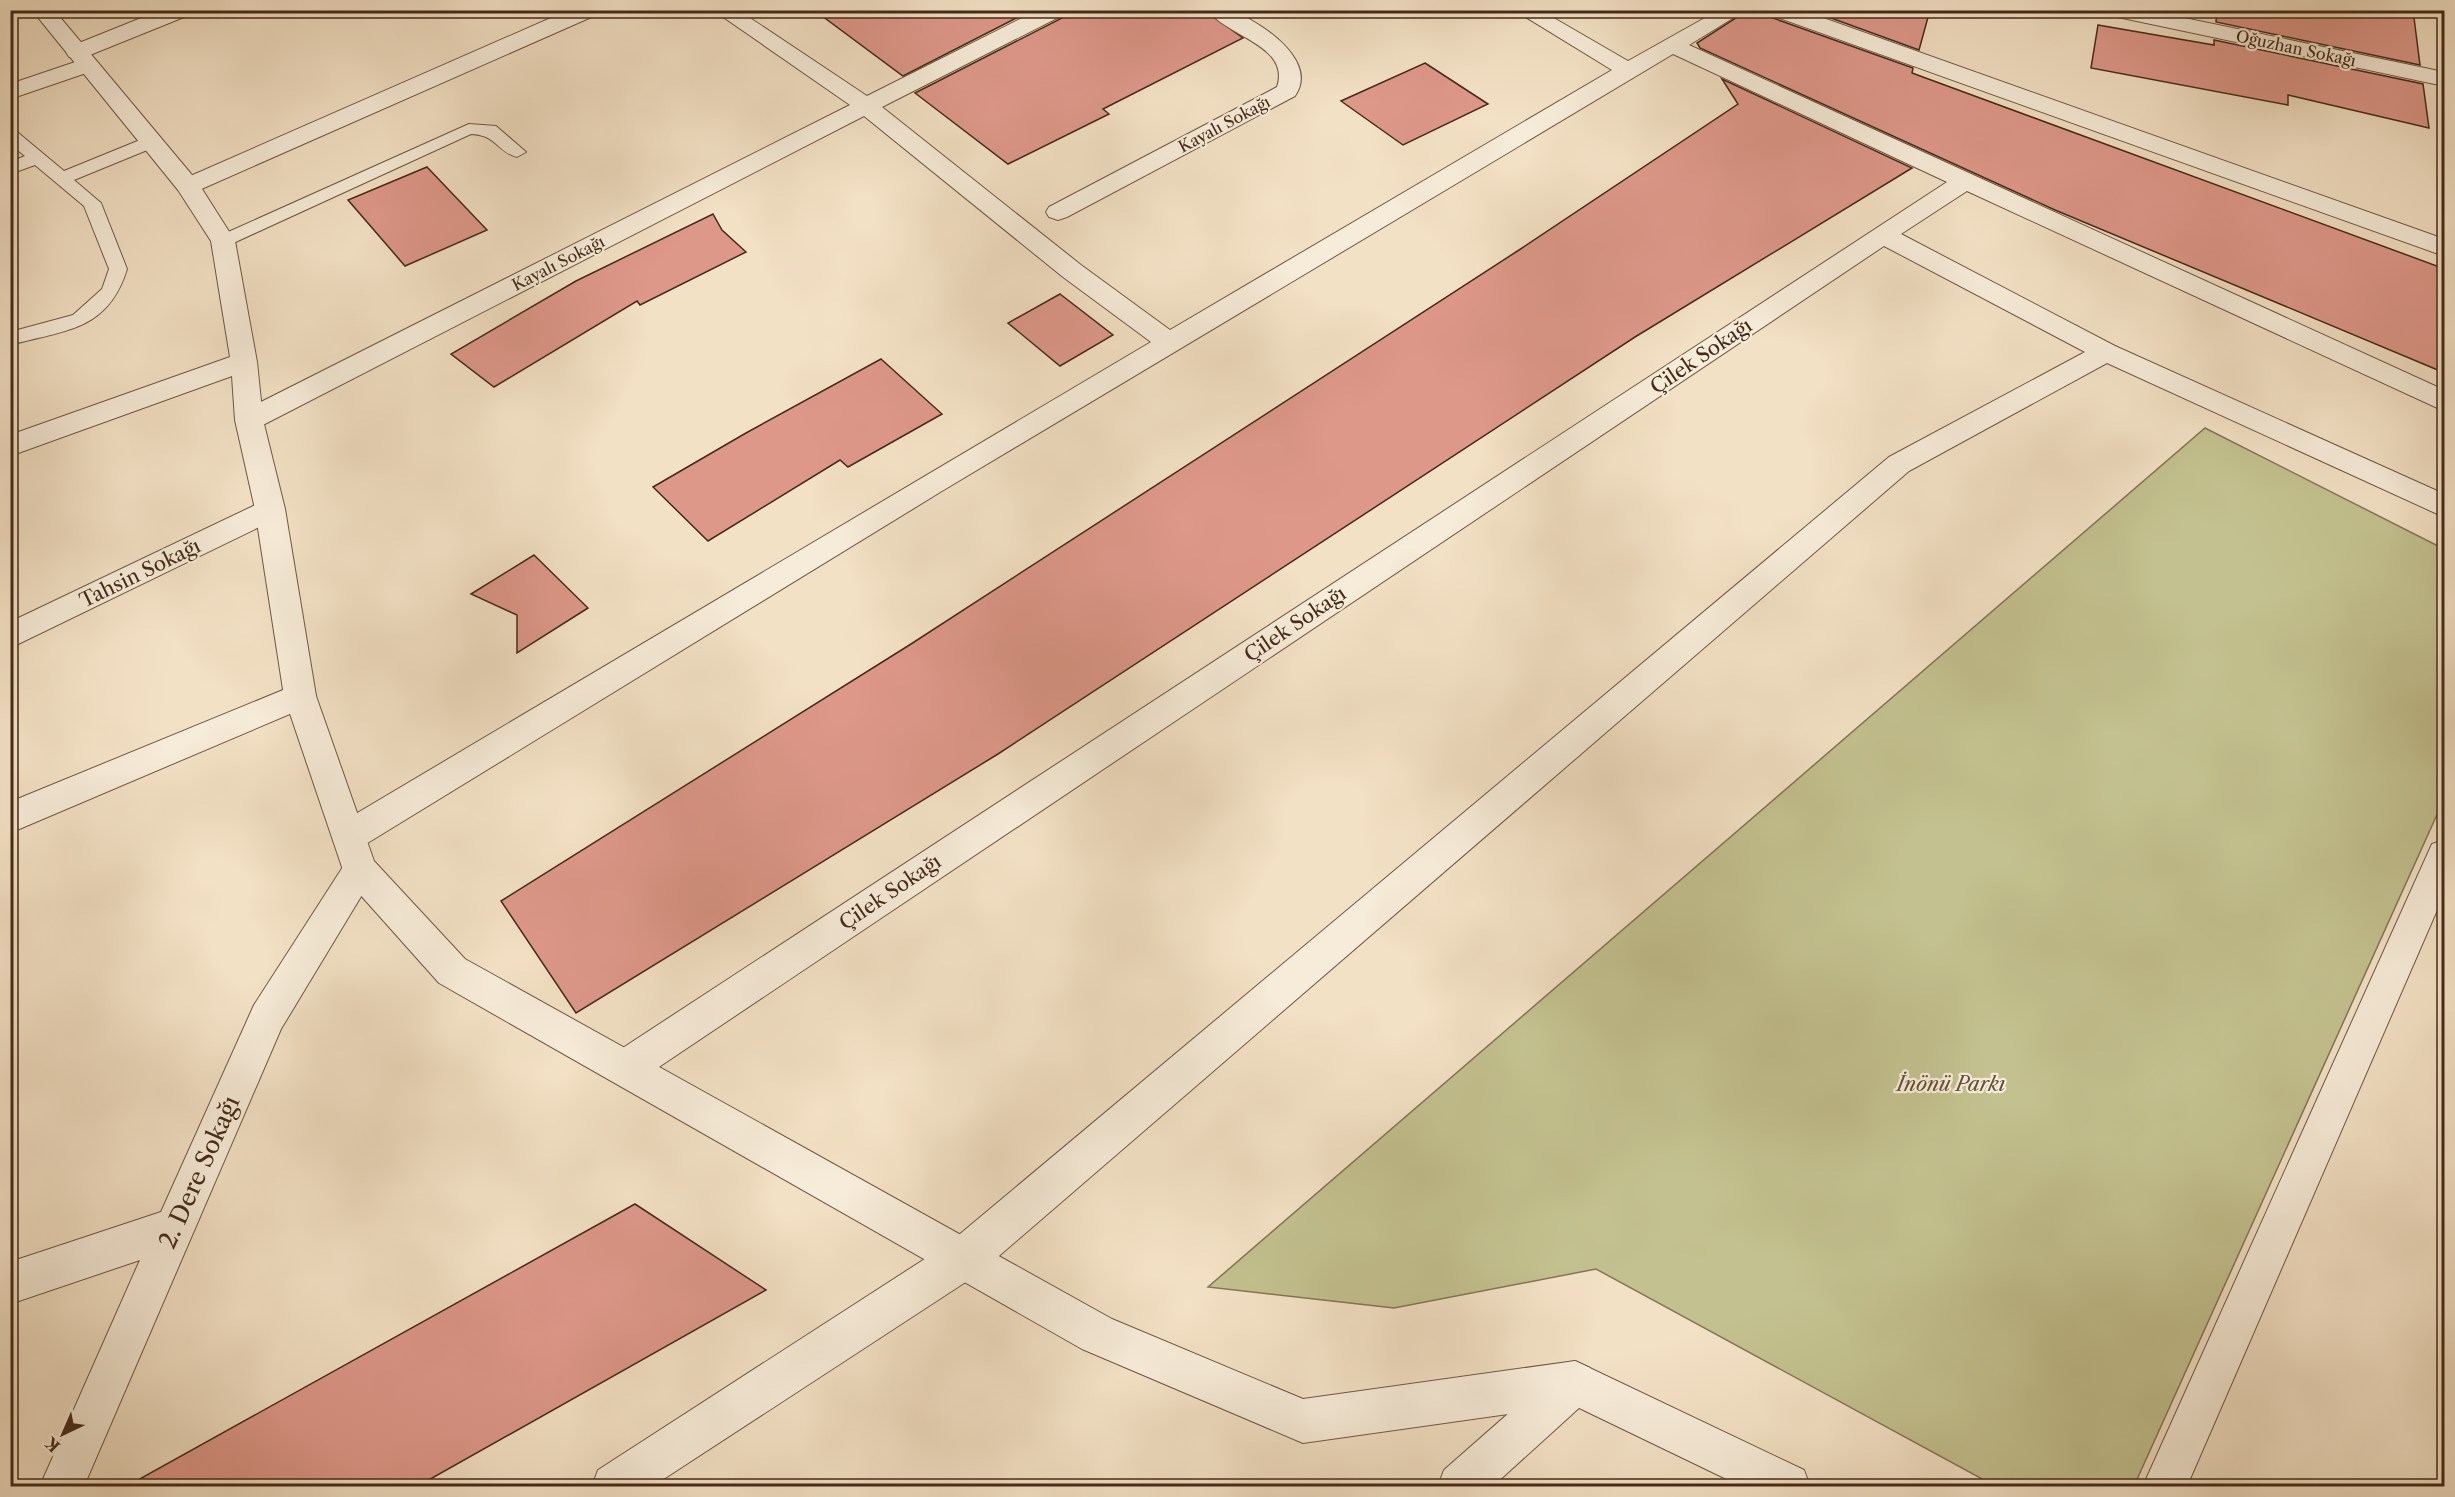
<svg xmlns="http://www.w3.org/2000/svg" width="2455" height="1497" font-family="'Libre Caslon Text',serif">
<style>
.green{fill:#c3c18f;stroke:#847654;stroke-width:1.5}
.building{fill:#de988a;stroke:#452a19;stroke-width:1.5}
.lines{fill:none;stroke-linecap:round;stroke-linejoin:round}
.service-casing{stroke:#705844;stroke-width:2}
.minor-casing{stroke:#705844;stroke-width:2}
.tertiary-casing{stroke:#705844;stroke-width:2}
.service{fill:#f7ecd9;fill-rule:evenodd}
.minor{fill:#f7ecd9;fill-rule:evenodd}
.tertiary{fill:#f7ecd9;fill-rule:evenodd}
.labels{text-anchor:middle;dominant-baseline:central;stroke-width:4.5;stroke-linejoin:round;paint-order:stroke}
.far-street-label{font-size:16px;fill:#452a19;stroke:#f7ecd9}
.street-label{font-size:20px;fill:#452a19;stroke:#f7ecd9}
.park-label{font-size:20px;font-style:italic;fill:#645036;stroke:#f7ecd9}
.near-street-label{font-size:24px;fill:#452a19;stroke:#f7ecd9}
</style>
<rect width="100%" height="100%" fill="#f3e1c5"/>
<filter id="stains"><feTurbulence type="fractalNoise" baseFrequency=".00333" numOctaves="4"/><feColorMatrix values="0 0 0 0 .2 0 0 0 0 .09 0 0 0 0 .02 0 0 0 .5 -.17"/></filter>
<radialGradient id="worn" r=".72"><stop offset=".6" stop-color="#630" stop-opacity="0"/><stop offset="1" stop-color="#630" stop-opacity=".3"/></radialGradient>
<path class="green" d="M2205 428 2444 549V799L2134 1486H1995L1596 1269 1394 1308 1208 1287Z"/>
<path class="building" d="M814 10H1032L903 76Z
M1067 10H1204L1243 38 1103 109 1109 114 1008 164 915 93 1064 17Z
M1748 10H1767L1770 17 1913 68 1912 73 2445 269V373L2055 210 1700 48 1697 43Z
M1809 10H1930L1919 50Z
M2217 10H2413L2420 65 2216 22Z
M2098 25 2214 45V40L2423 84 2429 128 2288 95V105L2091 68Z
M1425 63 1488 104 1403 145 1341 101Z
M1722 79 1912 168 1635 337 998 754 576 1013 501 901 911 644 1519 250 1738 104Z
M427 167 487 230 405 266 348 200Z
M713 214 722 230 746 252 640 305 637 301 494 387 451 354 576 281Z
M1060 294 1113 335 1060 366 1008 323Z
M881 359 942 414 848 467 840 460 708 541 653 487 746 433Z
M534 555 588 608 517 653V615L471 594Z
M635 1204 766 1290 418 1486H127Z"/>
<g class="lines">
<defs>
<path id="service" d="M469 124 496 126 526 152 517 157C497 152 497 135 471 134L229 245 223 247 214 241 217 237Z
M10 130 16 131 64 171 145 138 151 137 160 142 157 146 74 180 101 203 127 269C108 331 65 330 10 345V332L73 315 102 289 109 269 84 206 35 165 10 174V162L25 156 10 144Z"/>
<path id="minor" d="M161 10H191L189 15 85 57H69L66 52 69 47Z
M569 10H598L596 15 197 191 188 193 179 191 176 186 179 181Z
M713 10H738L867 96 1038 10H1065L1063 15 882 107 1081 265 1170 330 1612 70 1514 10H1540L1628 61 1719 10H1746L1689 45 2444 390V411L1967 191 1901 234 2115 346 2444 494V517L2107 363 1909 471 978 1274 653 1486H592L598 1470 948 1244 1889 457 2085 352 1884 246 638 1081 625 1086 612 1081 606 1068 612 1055 1947 182 1673 54 942 491 361 847 349 851 337 847 332 836 337 825 1151 342 1063 277 864 116 259 427 249 430 239 427 235 420 239 413 850 105Z
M1208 10C1216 10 1228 8 1235 12 1263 24 1319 61 1295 96L1067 217 1058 220 1049 217 1046 212 1049 207 1277 87C1291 45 1225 36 1208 10Z
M1769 10H1801L2444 239V256L1771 15Z
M2103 10H2146L2444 72V86L2113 16 2105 15Z
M87 58 95 60 98 65 95 70 10 99V84Z
M270 498 280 501 285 509 280 517 10 648V622Z
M300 683 311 687 316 696 311 705 10 833V802Z
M2444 840V894L2187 1486H2143L2427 855 2432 844Z
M360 855 372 859 377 870 281 1029 84 1486H40L140 1260 10 1304V1262L161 1212 254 1005 348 859Z
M1575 1361 1590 1368 1597 1383 1590 1398 1493 1486H1438L1444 1470 1560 1368Z"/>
<path id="tertiary" d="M32 10H54L197 181 235 241 257 362 263 420 285 509 316 696 374 861 465 959 1112 1319 1303 1399 1575 1361 1804 1470 1810 1486H1741L1573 1405 1303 1443 1082 1349 439 983 348 881 343 870 284 696 255 509 235 420 232 376 10 456V435L230 357 211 241 178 190Z"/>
</defs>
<use href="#service" class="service-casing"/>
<use href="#minor" class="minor-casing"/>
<use href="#tertiary" class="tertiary-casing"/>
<use href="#service" class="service"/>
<use href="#minor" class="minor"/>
<use href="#tertiary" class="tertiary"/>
</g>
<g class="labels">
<g class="far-street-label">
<text transform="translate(2296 48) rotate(12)">Oğuzhan Sokağı</text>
<text transform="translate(1224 124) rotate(-28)">Kayalı Sokağı</text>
<text transform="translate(558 263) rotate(-27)">Kayalı Sokağı</text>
</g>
<g class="street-label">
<text transform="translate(1701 356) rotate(-34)">Çilek Sokağı</text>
<text transform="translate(140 573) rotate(-26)">Tahsin Sokağı</text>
<text transform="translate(1295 624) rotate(-34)">Çilek Sokağı</text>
<text transform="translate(890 892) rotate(-34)">Çilek Sokağı</text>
</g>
<g class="park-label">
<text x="1951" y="1084">İnönü Parkı</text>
</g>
<g class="near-street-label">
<text transform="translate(199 1172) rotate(-66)">2. Dere Sokağı</text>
</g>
</g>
<rect width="2455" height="1497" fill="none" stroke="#f3e1c5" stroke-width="36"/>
<rect x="12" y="12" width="2431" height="1473" fill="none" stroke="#452a19" stroke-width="3"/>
<rect x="18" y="18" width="2419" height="1461" fill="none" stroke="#452a19" stroke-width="1.5"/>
<g transform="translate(63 1434) rotate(224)" stroke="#f7ecd9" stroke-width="4.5" paint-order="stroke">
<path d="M0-4.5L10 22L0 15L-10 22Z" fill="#452a19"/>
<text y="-9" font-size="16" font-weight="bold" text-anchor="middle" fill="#452a19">K</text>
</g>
<rect width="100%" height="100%" filter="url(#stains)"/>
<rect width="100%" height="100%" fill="url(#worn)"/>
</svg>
